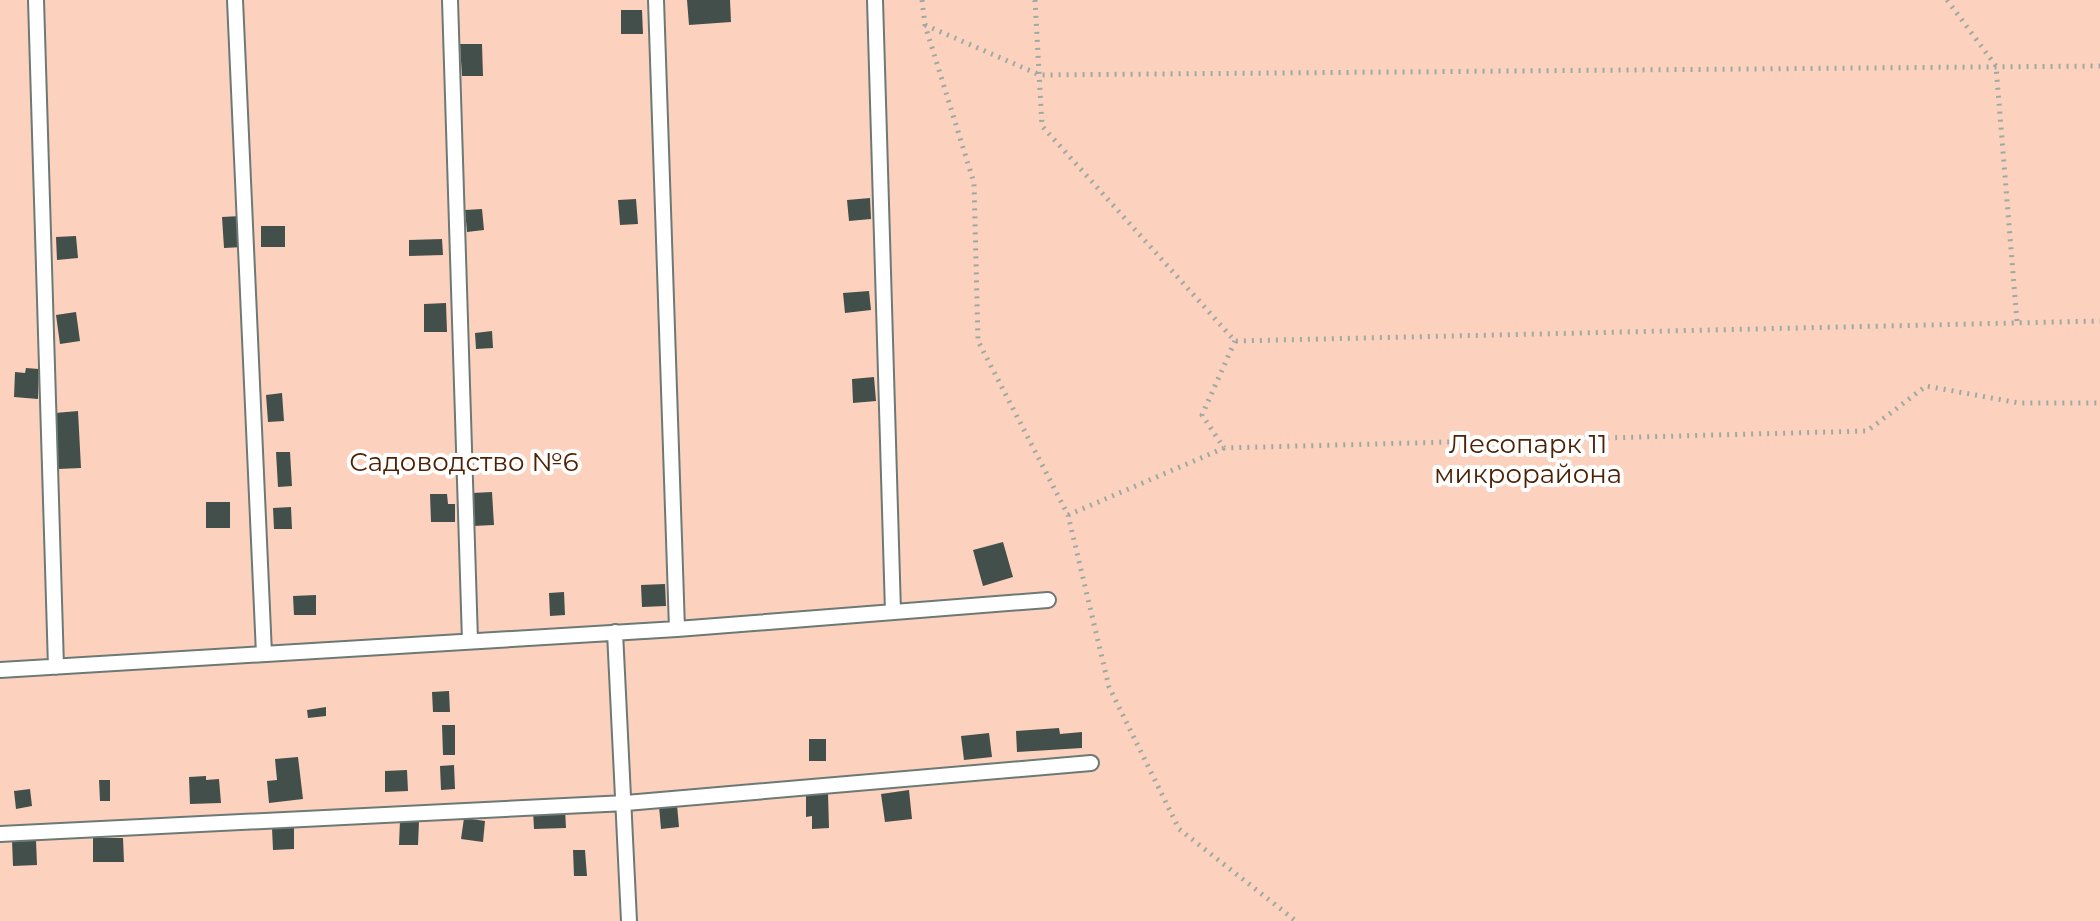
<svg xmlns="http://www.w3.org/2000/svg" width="2100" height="921" font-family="Montserrat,sans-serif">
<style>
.green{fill:#fcd2be}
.building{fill:#424f4a}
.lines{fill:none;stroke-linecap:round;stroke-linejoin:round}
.lane-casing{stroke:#6c7974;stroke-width:18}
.path{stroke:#9ea9a5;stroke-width:5;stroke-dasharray:2 6;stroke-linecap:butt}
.lane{stroke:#fff;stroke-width:14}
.labels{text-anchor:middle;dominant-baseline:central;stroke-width:8;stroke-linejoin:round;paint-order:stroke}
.park-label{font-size:26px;fill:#4e2105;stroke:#fff}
</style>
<rect width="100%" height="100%" fill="#e9f8f2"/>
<path class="green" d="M0 0H2100V921H0Z"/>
<path class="building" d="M687 0H730L731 22 689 25Z
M621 10H642L643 34H621Z
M460 44H482L483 76H462Z
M870 198 871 219 849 221 847 200Z
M636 199 638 224 620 225 618 200Z
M482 209 484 230 467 232 465 210Z
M241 216 243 247 224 248 222 217Z
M261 226H285V247H261Z
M76 236 78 258 57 260 56 237Z
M442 239 443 255 409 256V240Z
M869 291 871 310 845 313 843 293Z
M446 303 447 332H424V304Z
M76 312 80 341 60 344 56 315Z
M492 331 493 348 476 349 475 333Z
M26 368 39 369 38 399 14 397 15 372 25 373Z
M874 377 876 401 853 403 852 379Z
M282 393 284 421 268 422 266 395Z
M78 411 81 468 58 469 55 413Z
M276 452H290L292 486 278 487Z
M492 492 494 525 473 526 472 493Z
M430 494H447L448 504H455V522H431Z
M206 502H230V528H206Z
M291 507 292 529H274L273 508Z
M1003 542 1013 577 983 586 973 550Z
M665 584 666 606 642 607 641 585Z
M564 592 565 615 550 616 549 593Z
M316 595V615H294L293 596Z
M449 691 450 712H433L432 692Z
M326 707V716L308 718 307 710Z
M442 725H455V755H443Z
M1059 728 1060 734 1082 732V748L1017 752 1016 731Z
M989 733 992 757 964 760 961 736Z
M809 739H826V761H809Z
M298 757 303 799 269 803 267 781 277 780 275 759Z
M454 765 455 789 441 790 440 766Z
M407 770 408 791 385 792V771Z
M206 776V780L219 779 221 803 190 804 189 777Z
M99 780H110V801H100Z
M30 789 32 806 16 809 14 791Z
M909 790 912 819 885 822 881 794Z
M828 793 829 828 812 829V816L806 817V794Z
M677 805 679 827 661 829 659 806Z
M565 809 566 828 534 829 533 810Z
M464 818 485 821 483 842 461 839Z
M400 820 419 821 418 845H399Z
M272 828H294V849L273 850Z
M93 838H123L124 862H93Z
M12 840H36L37 865 13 866Z
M573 850H585L587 876H574Z"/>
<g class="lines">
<defs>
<path id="lane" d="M36 0 56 667
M235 0 264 654
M450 0 470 641
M875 0 893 612
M677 629 1048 600
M615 632 629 921
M0 670 677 629 656 0
M0 834 626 803 1091 763"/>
</defs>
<use href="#lane" class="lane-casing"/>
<path class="path" d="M922 0 925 25 974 183 978 341 1068 515 1109 687 1179 829 1296 921
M1035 0 1042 126 1235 341 2100 321
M1947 0 1996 66 2017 322
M925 25 1040 75 2100 66
M1235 341 1202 415 1224 448 1867 431 1926 386 2019 403H2100
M1068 515 1224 448"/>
<use href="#lane" class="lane"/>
</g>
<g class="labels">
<g class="park-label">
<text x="1528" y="444">Лесопарк 11<tspan x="1528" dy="30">микрорайона</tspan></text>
<text x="464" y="462">Садоводство №6</text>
</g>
</g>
</svg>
